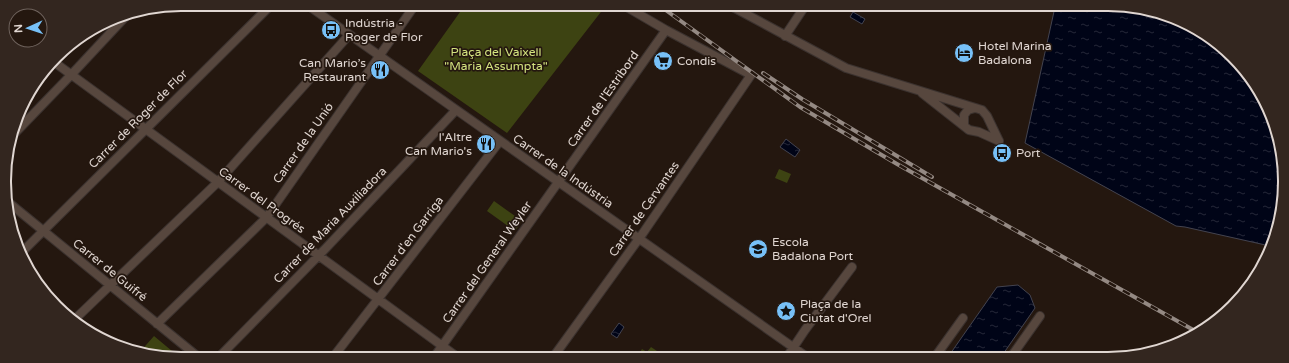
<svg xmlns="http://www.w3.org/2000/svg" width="1289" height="363" font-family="'Varela Round',sans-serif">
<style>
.park{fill:#3d4312}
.water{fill:url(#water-ripples);stroke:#43434f}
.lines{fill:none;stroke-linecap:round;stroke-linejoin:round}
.minor-casing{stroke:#3b322f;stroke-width:10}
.minor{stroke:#57473e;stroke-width:8}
.rail-casing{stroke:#948983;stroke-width:4}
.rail{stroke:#24170f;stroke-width:2.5;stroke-dasharray:8;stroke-linecap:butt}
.labels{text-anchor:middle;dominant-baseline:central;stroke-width:3.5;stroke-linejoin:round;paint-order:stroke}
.poi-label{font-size:12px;fill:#e0d6d1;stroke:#24170f;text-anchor:start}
.park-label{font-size:12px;fill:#d3e37f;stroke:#24170f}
.street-label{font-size:12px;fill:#e0d6d1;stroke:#24170f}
.rim{fill:none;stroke:#e0d6d1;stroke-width:2}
</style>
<defs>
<pattern id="water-ripples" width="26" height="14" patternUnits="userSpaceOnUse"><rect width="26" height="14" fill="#000417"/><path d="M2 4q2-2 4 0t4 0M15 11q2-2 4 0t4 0" fill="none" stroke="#252838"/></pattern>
</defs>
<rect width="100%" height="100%" fill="#24170f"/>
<path class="park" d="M465 5H600L604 8 507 133 418 71Z
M779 169 791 174 787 183 775 178Z
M494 201 522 221 515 231 487 211Z
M154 336 178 356H147L139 353Z
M651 347 657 351 653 357H637L642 349 647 352Z"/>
<path class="water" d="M1055 7H1142L1206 34 1255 83 1282 147V216L1270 246 1185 227 1176 226 1025 143Z
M853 12 865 19 862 24 850 17Z
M786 139 800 150 795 157 780 147Z
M1018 285 1030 295 1035 308 1001 357H948L997 287Z
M619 323 624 327 617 338 611 334Z"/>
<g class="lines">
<defs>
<path id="minor" d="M306 4 807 357
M731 6 846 68 982 110 987 116 999 141
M785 36 805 6
M54 62 456 356
M922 93 969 130 979 132 999 141
M964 126V115L968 110 975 108
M14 134 71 75 127 15
M8 202 197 356
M22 252 272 4
M75 319 218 182 349 35
M157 324 266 218 415 5
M220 356 326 248 456 110
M334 356 500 141
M435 356 666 30
M554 356 643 233 751 75 666 30 625 6
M787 357 805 330 852 267
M935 357 963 318
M1011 357 1040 316"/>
</defs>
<use href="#minor" class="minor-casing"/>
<use href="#minor" class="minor"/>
<defs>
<path id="rail" d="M660 6 800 107 897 164 1197 332
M763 73 802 99 932 177"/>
</defs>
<use href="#rail" class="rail-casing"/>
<use href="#rail" class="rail"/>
</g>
<defs>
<symbol id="bus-disc" viewBox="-11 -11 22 22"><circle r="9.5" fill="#77c0f7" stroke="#24170f"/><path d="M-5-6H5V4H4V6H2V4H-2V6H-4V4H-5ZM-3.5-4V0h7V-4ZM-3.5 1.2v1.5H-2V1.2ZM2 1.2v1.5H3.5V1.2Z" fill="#111"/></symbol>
<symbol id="hotel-disc" viewBox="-11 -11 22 22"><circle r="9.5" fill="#77c0f7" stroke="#24170f"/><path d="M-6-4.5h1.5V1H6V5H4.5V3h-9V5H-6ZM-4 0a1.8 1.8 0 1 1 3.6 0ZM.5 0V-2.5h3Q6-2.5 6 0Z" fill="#111"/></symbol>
<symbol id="supermarket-disc" viewBox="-11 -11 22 22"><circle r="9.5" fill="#77c0f7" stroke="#24170f"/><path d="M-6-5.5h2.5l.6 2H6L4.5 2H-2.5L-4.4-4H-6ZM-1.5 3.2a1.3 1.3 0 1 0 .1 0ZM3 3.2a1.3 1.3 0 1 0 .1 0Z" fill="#111"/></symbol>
<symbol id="restaurant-disc" viewBox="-11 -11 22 22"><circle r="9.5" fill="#77c0f7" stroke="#24170f"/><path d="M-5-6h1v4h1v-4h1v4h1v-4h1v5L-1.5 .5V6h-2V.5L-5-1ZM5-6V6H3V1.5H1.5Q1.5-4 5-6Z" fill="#111"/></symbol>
<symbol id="school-disc" viewBox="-11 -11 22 22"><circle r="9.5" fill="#77c0f7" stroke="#24170f"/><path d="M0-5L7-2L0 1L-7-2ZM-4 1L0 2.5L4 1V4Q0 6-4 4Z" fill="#111"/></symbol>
<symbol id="sight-disc" viewBox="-11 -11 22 22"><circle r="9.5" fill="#77c0f7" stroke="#24170f"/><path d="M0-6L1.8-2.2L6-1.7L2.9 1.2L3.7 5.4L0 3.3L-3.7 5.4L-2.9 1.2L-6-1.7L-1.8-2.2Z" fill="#111"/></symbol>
</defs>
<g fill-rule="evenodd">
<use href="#bus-disc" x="320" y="19" width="22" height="22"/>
<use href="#hotel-disc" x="953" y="42" width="22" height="22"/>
<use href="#supermarket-disc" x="652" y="50" width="22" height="22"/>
<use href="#restaurant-disc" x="369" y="59" width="22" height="22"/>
<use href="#restaurant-disc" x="475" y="133" width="22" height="22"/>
<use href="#bus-disc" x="991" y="142" width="22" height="22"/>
<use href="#school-disc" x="747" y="238" width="22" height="22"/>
<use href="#sight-disc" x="775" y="300" width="22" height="22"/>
</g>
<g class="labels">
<g class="poi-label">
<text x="345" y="23">Indústria -<tspan x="345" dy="14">Roger de Flor</tspan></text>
<text x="978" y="46">Hotel Marina<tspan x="978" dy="14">Badalona</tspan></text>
<text x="677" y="61">Condis</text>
<text x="366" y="63" text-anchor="end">Can Mario’s<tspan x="366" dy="14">Restaurant</tspan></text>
<text x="472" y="137" text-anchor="end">l'Altre<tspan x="472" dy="14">Can Mario's</tspan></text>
<text x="1016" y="153">Port</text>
<text x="772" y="242">Escola<tspan x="772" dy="14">Badalona Port</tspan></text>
<text x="800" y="304">Plaça de la<tspan x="800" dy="14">Ciutat d'Orel</tspan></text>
</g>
<g class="park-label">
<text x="496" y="52">Plaça del Vaixell<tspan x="496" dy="14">"Maria Assumpta"</tspan></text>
</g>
<g class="street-label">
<text transform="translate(603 99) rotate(-55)">Carrer de l'Estribord</text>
<text transform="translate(138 119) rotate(-45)">Carrer de Roger de Flor</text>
<text transform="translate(303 143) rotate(-55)">Carrer de la Unió</text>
<text transform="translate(563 171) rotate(35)">Carrer de la Indústria</text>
<text transform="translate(262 200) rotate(36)">Carrer del Progrés</text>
<text transform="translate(644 209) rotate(-55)">Carrer de Cervantes</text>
<text transform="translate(330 225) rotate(-46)">Carrer de Maria Auxiliadora</text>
<text transform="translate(408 241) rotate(-53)">Carrer d'en Garriga</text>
<text transform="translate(487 262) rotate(-55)">Carrer del General Weyler</text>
<text transform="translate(110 270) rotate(39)">Carrer de Guifré</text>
</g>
</g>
<path d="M0 0H1289V363H0ZM181 11H1108A170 170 0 0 1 1278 181V182A170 170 0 0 1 1108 352H181A170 170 0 0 1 11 182V181A170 170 0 0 1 181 11Z" fill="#33261f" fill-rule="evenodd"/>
<path class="rim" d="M181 11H1108A170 170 0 0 1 1278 181V182A170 170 0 0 1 1108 352H181A170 170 0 0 1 11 182V181A170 170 0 0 1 181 11Z"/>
<g transform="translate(28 28) rotate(267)"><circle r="19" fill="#24170f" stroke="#6f635d"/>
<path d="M0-3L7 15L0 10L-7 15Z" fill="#77c0f7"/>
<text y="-6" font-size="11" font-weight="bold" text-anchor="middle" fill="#e0d6d1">N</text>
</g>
</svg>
